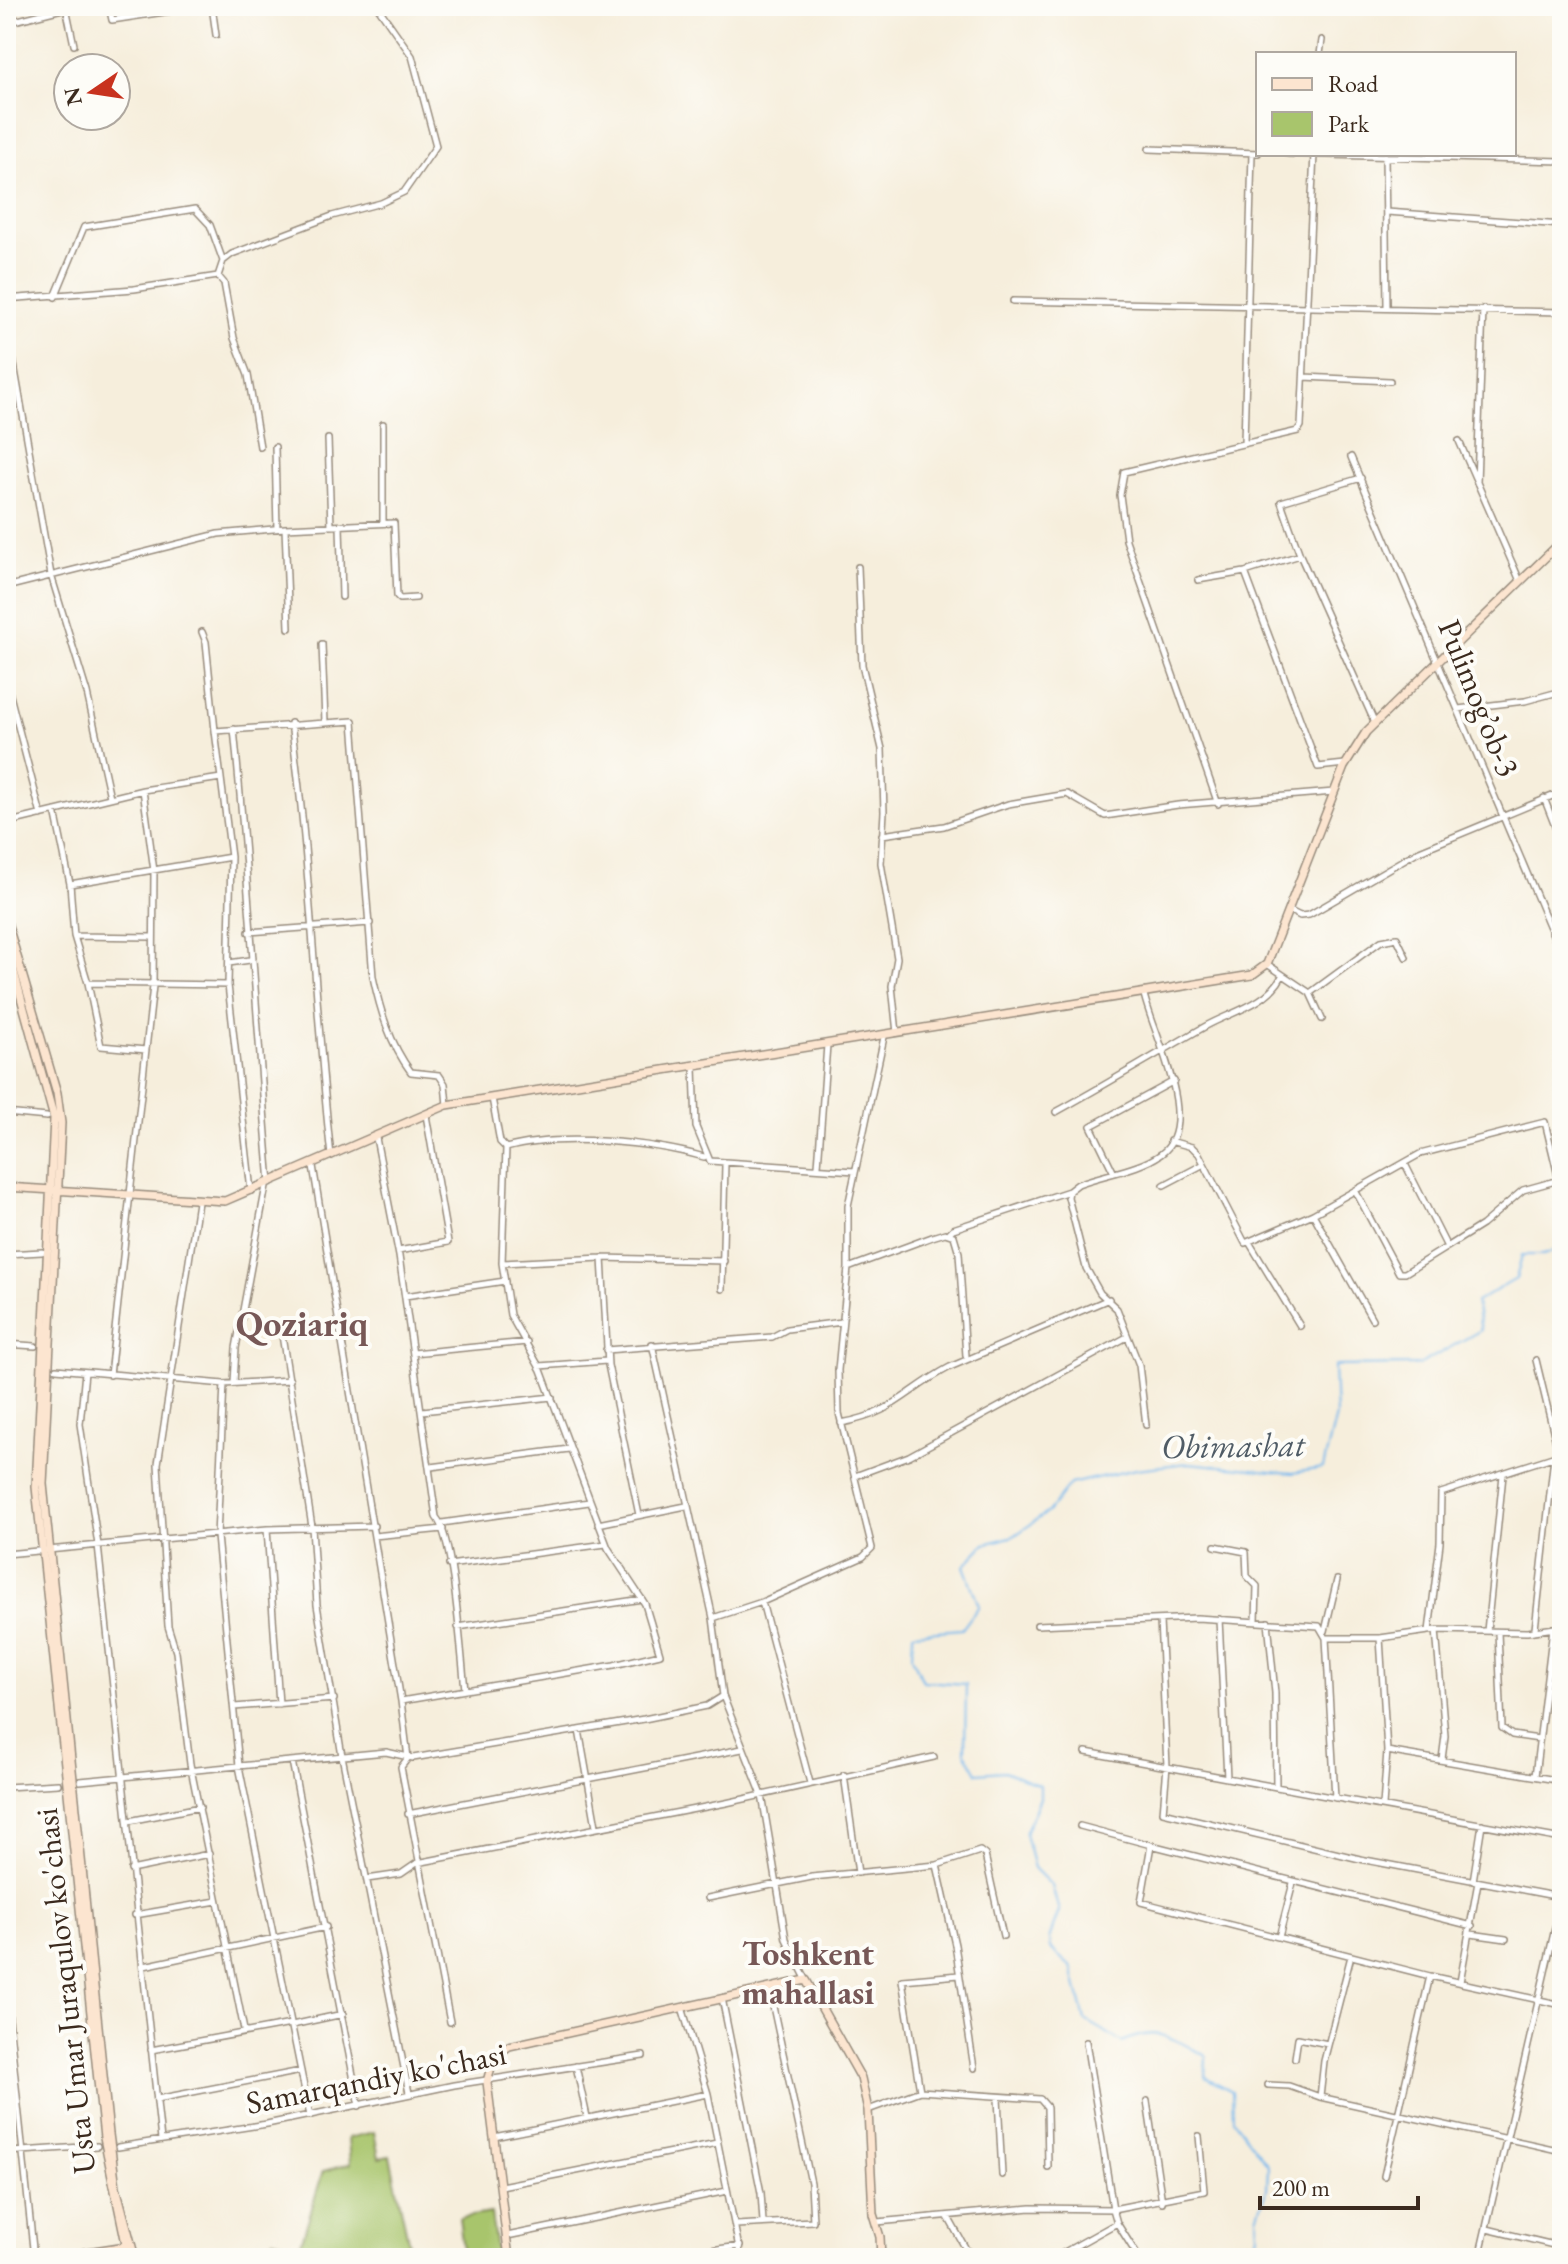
<svg xmlns="http://www.w3.org/2000/svg" width="1568" height="2264" font-family="'EB Garamond',serif">
<style>
.green{fill:#a8c56c;stroke:#727845;stroke-width:2}
.lines{fill:none;stroke-linecap:round;stroke-linejoin:round}
.stream{stroke:#77b8ec;stroke-width:2}
.street-casing{stroke:#988c7d;stroke-width:8}
.secondary-casing{stroke:#988c7d;stroke-width:10}
.street{stroke:#fff;stroke-width:5}
.secondary{stroke:#fce5d0;stroke-width:7}
.labels{text-anchor:middle;dominant-baseline:central;stroke-width:8;stroke-linejoin:round;paint-order:stroke}
.street-label{font-size:32px;fill:#3b2a1e;stroke:#fdfcf7}
.water-label{font-size:34px;font-style:italic;fill:#505c66;stroke:#fdfcf7}
.neighbourhood-label{font-size:34px;font-weight:bold;fill:#775857;stroke:#fdfcf7}
.quarter-label{font-size:36px;font-weight:bold;fill:#775857;stroke:#fdfcf7}
</style>
<rect width="100%" height="100%" fill="#fdfcf7"/>
<filter id="ink" filterUnits="userSpaceOnUse"><feTurbulence type="fractalNoise" baseFrequency=".0125" numOctaves="2"/><feDisplacementMap in="SourceGraphic" scale="16" xChannelSelector="R" yChannelSelector="G"/><feConvolveMatrix kernelMatrix="1 2 1 2 8 2 1 2 1" color-interpolation-filters="sRGB"/></filter>
<filter id="wash" filterUnits="userSpaceOnUse"><feTurbulence type="fractalNoise" baseFrequency=".006" numOctaves="4" result="noise"/><feDisplacementMap in="SourceGraphic" scale="32" xChannelSelector="R" yChannelSelector="G"/><feGaussianBlur stdDeviation="1.8" result="paint"/><feColorMatrix in="noise" values="0 0 0 0 0 0 0 0 0 0 0 0 0 0 0 0 0 1.4 0 .05"/><feComposite in="paint" operator="in"/></filter>
<g filter="url(#wash)">
<rect width="100%" height="100%" fill="#f6eedc"/>
<path class="green" d="M374 2132 379 2158 390 2156 412 2258H269L273 2239 300 2247 323 2171 350 2164 348 2138Z
M491 2213 497 2258H464L459 2218Z"/>
<g class="lines">
<path class="stream" d="M1237 2258 1252 2247 1258 2235 1257 2217 1267 2189 1268 2165 1233 2119 1232 2091 1205 2077 1206 2056C1173 2039 1159 2025 1122 2042L1085 2020 1072 1968 1050 1948 1049 1939 1059 1911 1052 1886 1034 1868 1025 1834 1040 1798V1785L1004 1771 977 1773 965 1752 966 1684 923 1681 912 1657 913 1633 962 1629 979 1606 964 1566 985 1544 1014 1536 1048 1512 1070 1484 1136 1469 1188 1463 1293 1473 1323 1468 1336 1416 1334 1366 1419 1365 1481 1330 1476 1302 1516 1279 1522 1255H1543L1562 1248"/>
</g>
</g>
<g filter="url(#ink)">
<g class="lines">
<defs>
<path id="street" d="M109 6 112 20 203 6
M212 6 216 35
M66 7 74 45
M6 23 66 8
M1320 54 1322 40
M1149 149 1258 153
M1288 154 1562 161
M1385 156 1387 306
M1387 212 1562 225
M218 276 224 283 234 338 248 375 260 447
M55 297 84 227 195 209 210 225 223 261
M6 299 134 289 218 276 223 261 232 254 332 216 381 203 404 192 436 146 412 56 377 6
M1013 301 1562 312
M6 319 51 575 87 693 110 797
M1304 377 1390 381
M383 424V522
M328 439 331 526
M1459 441 1520 581
M1244 443 1252 153
M275 447 277 529
M1351 457 1562 956
M1361 478 1281 502 1300 555 1374 721
M1477 483 1483 309
M340 526 342 597
M285 528 394 523 397 596 400 599 416 598
M858 567 862 665 882 749 884 812 881 863 897 958 892 986 897 1033
M1245 572 1318 767 1345 764
M1198 580 1245 572 1300 555
M6 587 218 534 285 528 289 628
M202 632 206 642 215 731
M322 644 325 722
M6 680 41 815
M1458 709 1525 701 1562 691
M291 723C311 866 315 1012 331 1156
M234 729C249 880 257 1032 270 1183
M1544 798 1562 844
M1218 804 1126 540 1120 495 1124 472 1298 431 1301 426 1314 154
M55 811 70 884 74 936 88 983 101 1046 146 1050
M6 823 143 790 221 778
M882 835 944 826 1008 804 1067 794 1105 816 1178 805 1334 792
M70 884 231 857
M1288 910 1300 916 1309 915 1417 852 1562 792
M249 932 370 923
M74 936 152 937
M229 963 250 960
M1267 964 1310 993 1381 941 1397 938 1406 957
M88 983 227 985
M1310 993 1322 1019
M1144 994C1151 1030 1203 1124 1161 1154 1139 1170 1104 1174 1078 1184L1069 1191 1068 1197 1086 1268 1100 1293 1117 1309 1139 1365 1146 1425
M884 1037 848 1206V1268L932 1237 945 1233 954 1236 959 1253 966 1356
M694 1067 696 1127 710 1161 855 1171
M1056 1112C1107 1084 1156 1054 1206 1026 1231 1012 1268 1004 1282 976
M6 1113 47 1117
M376 1138 399 1256 436 1517C454 1538 461 1656 465 1689
M1170 1141 1192 1147 1199 1154 1245 1243 1313 1214 1420 1154 1545 1122 1559 1180 1523 1190 1482 1225 1447 1247 1405 1164
M506 1148C559 1133 652 1142 704 1157
M313 1166 401 1701 408 1758 401 1767 450 2022
M818 1166 827 1045
M1113 1171 1091 1126 1174 1081
M1164 1185 1204 1164
M251 1191 228 985 231 857 215 731 353 721 373 977C380 1010 390 1044 411 1072L439 1075 445 1084 447 1105
M1356 1192 1399 1273H1405L1447 1247
M198 1202 158 1464 168 1626 176 1652 190 1764 244 2030
M1313 1214 1372 1319
M949 1233 953 1229 1069 1191
M1249 1242 1300 1326
M398 1251 448 1242 426 1115
M6 1254 42 1252
M602 1258 608 1365 639 1515
M502 1263 602 1258 724 1261
M722 1289 725 1164
M405 1296 505 1281
M282 1335 312 1527 317 1605 342 1756 409 2093
M6 1344 35 1346
M652 1344 713 1618 723 1696 762 1795 786 1939 806 1979
M606 1350 772 1337 787 1329 842 1322
M413 1353 527 1342
M1536 1360 1559 1455
M539 1366 607 1361
M56 1369 224 1384 290 1380
M85 1372 80 1424 98 1545 161 2140
M110 1375 153 986 154 871 143 790
M234 1383 236 1348 266 1186
M224 1384 217 1536 239 1766 310 2116
M422 1411 552 1397
M841 1423C894 1414 906 1390 950 1367L1109 1299
M431 1467 569 1449
M855 1476 909 1456 1127 1337
M442 1523 589 1502
M598 1524 686 1506
M267 1529 279 1704
M374 1536 443 1529
M1215 1546 1246 1552 1247 1576 1257 1586 1256 1621
M6 1554 267 1529 374 1526
M449 1565 606 1544
M762 1602 810 1783
M713 1618 762 1602 863 1557 872 1548 839 1413 838 1370 848 1268
M1219 1619 1227 1778 1562 1839
M1160 1621 1167 1766 1163 1812 1360 1859 1560 1897
M1268 1622 1275 1693 1276 1787
M1037 1625 1197 1618 1319 1626 1326 1638 1335 1798
M458 1627 642 1599
M1535 1629 1554 1457
M1436 1630 1445 1736 1442 1759
M1325 1631 1337 1580
M1429 1631 1440 1543 1441 1493 1562 1454
M1487 1631 1503 1475
M1498 1632 1502 1728 1512 1735 1539 1739
M1326 1638H1380L1436 1630 1527 1632 1562 1627
M1380 1638 1387 1751 1383 1806
M401 1701 614 1665 660 1654 645 1604 608 1548 541 1370 510 1315 502 1263 506 1148 500 1142 492 1098
M234 1707 334 1699
M579 1730 596 1826
M1387 1751 1562 1781
M1086 1752 1227 1778
M292 1761 359 2106
M844 1775 858 1873
M1535 1776 1553 1628
M80 1781 386 1752 413 1758 644 1719 707 1706 723 1696
M6 1787 58 1784
M408 1814 742 1749
M129 1821 200 1807
M1080 1826 1151 1845
M937 1865 955 1945 974 2068
M131 1870 209 1854
M367 1879 401 1874 417 1863 726 1803 934 1757
M1473 1881 1482 1824
M708 1898 812 1877 937 1865 980 1851 985 1855 1003 1936
M135 1915 217 1901
M1471 1934 1506 1939
M1279 1937 1293 1883
M1351 1956 1324 2061 1320 2097 1562 2151
M144 1966 326 1927
M1430 1976 1141 1902 1151 1845 1472 1926
M1460 1982 1478 1882
M6 1991 34 2258
M722 1998 761 2193 763 2222
M682 2007 708 2094 741 2258
M292 2025 343 2014
M1086 2042 1113 2209 1117 2223 1139 2258
M151 2050 291 2024
M1295 2058 1298 2038 1328 2044
M576 2066 587 2117
M1268 2085 1289 2086 1320 2097
M920 2091 902 1980 959 1975
M998 2098 1002 2175
M157 2099 301 2071
M1147 2101 1162 2202
M868 2110 920 2091 1040 2099 1047 2107 1048 2167
M494 2137 708 2094
M118 2147 267 2124 454 2085 643 2056
M6 2152 97 2146
M1384 2176 1430 1976 1562 2005
M501 2186 717 2143
M948 2217 971 2258
M877 2222 1031 2208 1113 2209 1204 2191 1199 2136
M736 2225 813 2221 811 2183 769 1988
M1487 2229 1562 2247
M507 2236 727 2191
M651 2258 740 2246
M1054 2258 1117 2223
M1479 2258 1562 1898"/>
<path id="secondary" d="M6 919 57 1093 61 1123 43 1484 109 2134 116 2187 135 2258
M6 943 54 1118 36 1487 104 2138 129 2258
M6 1187 225 1201 447 1105 1252 975 1267 964 1344 767 1366 732 1562 541
M27 2258H37
M49 2258 126 2246
M509 2258 487 2082C491 2065 494 2056 509 2046L806 1980 861 2078 868 2110 873 2214 880 2237 881 2258"/>
</defs>
<use href="#street" class="street-casing"/>
<use href="#secondary" class="secondary-casing"/>
<use href="#street" class="street"/>
<use href="#secondary" class="secondary"/>
</g>
</g>
<g class="labels">
<g class="street-label">
<text transform="translate(1479 698) rotate(68)">Pulimog’ob-3</text>
<text transform="translate(65 1991) rotate(-96)">Usta Umar Juraqulov ko'chasi</text>
<text transform="translate(376 2078) rotate(-11)">Samarqandiy ko'chasi</text>
</g>
<g class="water-label">
<text transform="translate(1233 1445) rotate(-1)">Obimashat</text>
</g>
<g class="neighbourhood-label">
<text x="808" y="1953">Toshkent<tspan x="808" dy="39">mahallasi</tspan></text>
</g>
<g class="quarter-label">
<text x="302" y="1323">Qoziariq</text>
</g>
</g>
<rect width="1568" height="2264" fill="none" stroke="#fdfcf7" stroke-width="32"/>
<rect x="1256" y="52" width="260" height="104" fill="#fdfcf7" stroke="#afa8a0" stroke-width="2"/>
<rect x="1272" y="78" width="40" height="12" fill="#fce5d0" stroke="#afa8a0" stroke-width="2"/>
<text x="1328" y="92" font-size="24" fill="#3b2a1e">Road</text>
<rect x="1272" y="112" width="40" height="24" fill="#a8c56c" stroke="#afa8a0" stroke-width="2"/>
<text x="1328" y="132" font-size="24" fill="#3b2a1e">Park</text>
<g transform="translate(92 92) rotate(257)"><circle r="38" fill="#fdfcf7" stroke="#afa8a0" stroke-width="2"/>
<path d="M0-6L14 30L0 20L-14 30Z" fill="#c8321e"/>
<text y="-12" font-size="22" font-weight="bold" text-anchor="middle" fill="#3b2a1e">N</text>
</g>
<path d="M1260 2196v12h158v-12" fill="none" stroke="#3b2a1e" stroke-width="4"/>
<text x="1272" y="2196" font-size="24" fill="#3b2a1e" stroke="#fdfcf7" stroke-width="6" paint-order="stroke">200 m</text>
</svg>
